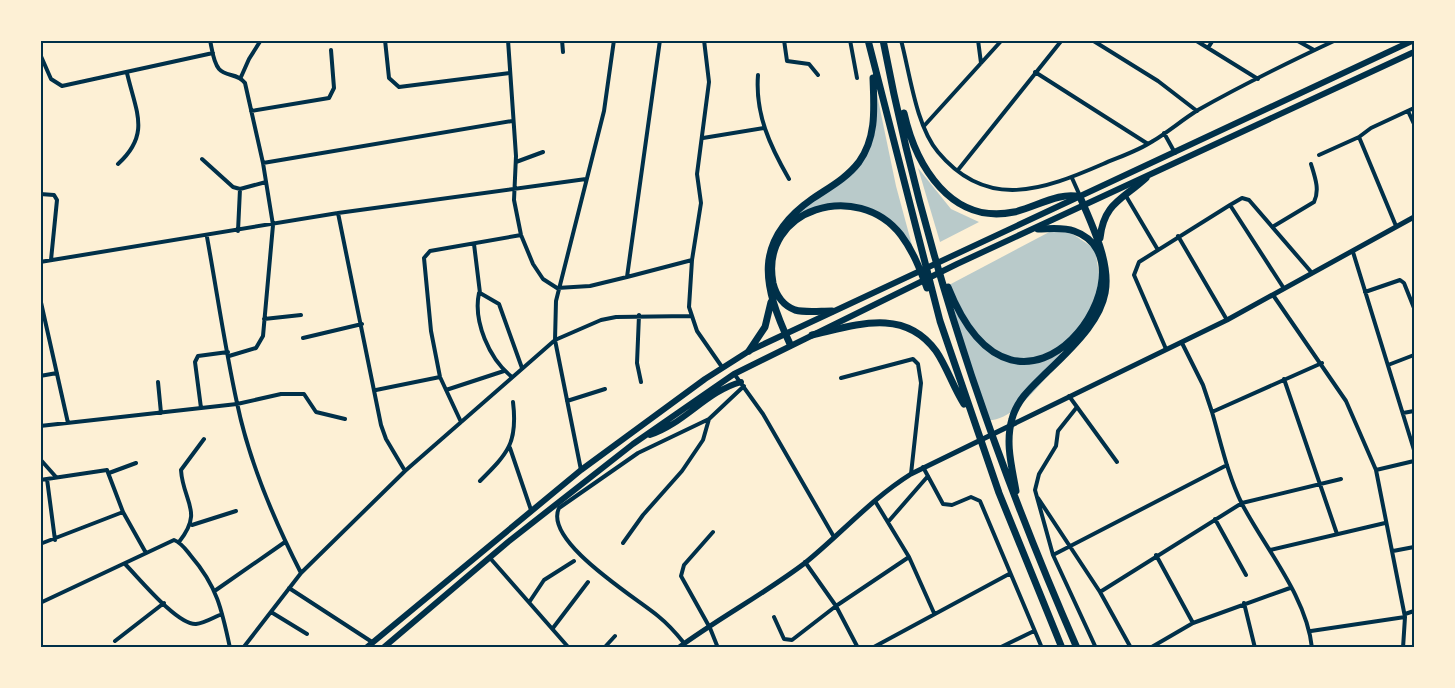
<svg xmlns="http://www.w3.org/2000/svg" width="1455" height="688" font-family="'Work Sans',sans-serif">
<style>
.green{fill:#b9caca}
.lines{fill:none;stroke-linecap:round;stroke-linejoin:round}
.minor{stroke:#003049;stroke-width:4}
.tertiary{stroke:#003049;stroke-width:5}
.primary{stroke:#003049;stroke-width:6}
.trunk{stroke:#003049;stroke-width:7}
.neatline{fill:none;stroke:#003049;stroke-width:2}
</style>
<rect width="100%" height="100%" fill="#fdf0d5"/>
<path class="green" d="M876 90 896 186 916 260 887 219 839 205 789 223C810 192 853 182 868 146 874 130 873 107 876 90Z
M918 168 951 209 979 222 940 242Z
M1055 229H1065L1095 249 1101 287 1085 326 1060 351 1063 357C1046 376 1013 425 985 420L943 286 949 285Z"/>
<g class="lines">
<path class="minor" d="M210 40C212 49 213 62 219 69 226 77 238 73 245 83L263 163 273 225 263 336 256 348 229 356
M385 40 389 78 399 87 510 73
M508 40 516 156 514 200 521 235 533 264 543 279 557 288 590 286 627 277 660 40
M562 40 563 52
M704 40 709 82 697 174 701 203 692 260 689 307 697 331 722 367
M784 40 787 61 809 64 818 75
M850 40 857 78
M901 40C910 74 916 126 938 152 987 211 1043 190 1103 164 1119 157 1138 151 1153 141 1168 132 1182 120 1198 110 1242 85 1289 62 1336 40
M978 40 981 63
M1092 40 1158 81 1197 111
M1195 40 1258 79
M1296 40 1314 50
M1208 48 1213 40
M40 54 51 79 62 86 213 53
M1035 72 1148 144
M758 75C755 114 770 146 789 179
M241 77 249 59 261 40
M251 111 329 98 334 88 331 50
M1408 111 1414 124
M924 126 1002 40
M1164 133 1175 153
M703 138 764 128
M1319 155 1359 137
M202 159 233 187 240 189 266 182
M516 162 543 152
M263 163 512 121
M118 164C151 134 136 112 127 73
M958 170 1062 40
M1072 178 1080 196
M40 194 54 195 57 200 51 260
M1126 196 1158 250
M1230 205 1242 198 1249 200 1312 273
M338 213 381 425 386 439 405 471
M1274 226 1314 202C1320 190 1315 177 1311 164
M1396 226 1359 137 1371 128 1414 108
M238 231 240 189
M1178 236 1227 320
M207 237C217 292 225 348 237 403 249 461 274 520 301 573
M474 244 480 293 499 304 522 368
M1353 252 1414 450
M40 262 338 213 586 179
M627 277 692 260
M1365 292 1400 280 1404 283 1414 308
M479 293C473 321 489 359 512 377
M1273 295 1346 401 1376 470 1405 617 1403 648
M40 298 68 423
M639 315 637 363 641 382
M264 319 301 315
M303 338 362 324
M1182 343 1203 385 1212 412
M1166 349 1134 275 1139 262 1230 205 1283 287
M1388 365 1414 355
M735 375 763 414 834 537
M40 376 57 373
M841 378 913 359 918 364 921 383 911 474
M1284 379 1337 534
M158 382 161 413
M376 390 440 377
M446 390 504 371
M1069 396 1117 462
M567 401 605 389
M1077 407 1058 431 1056 446 1039 474 1035 490 1053 555 1096 648
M201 408 195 362 198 356 228 352
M1403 413 1414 411
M461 422 440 377 431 331 424 258 430 251 521 235
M40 426 237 404 281 394H304L316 412 345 419
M510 448 531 510
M40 459 56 477
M923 467 943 504 952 505 971 497 980 501 1042 648
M581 470 555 340 556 301 604 111 614 40
M1376 470 1414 461
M109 473 136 463
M47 479 55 540
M40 480 107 470 123 512 146 553
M480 481C508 453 518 443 513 402
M1038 498 1100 592 1131 648
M1215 519 1246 575
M888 522 928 476
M192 525 236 511
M713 532 684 565 681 576 710 628 718 648
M179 542C204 511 183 502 181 470L204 439
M623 543 643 515 682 471 703 440 709 419
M40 544 123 512
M1270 550 1385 523
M1393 551 1414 547
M1053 555 1227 465
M1156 555 1193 623
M909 557 934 613
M490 558 569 648
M805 562 836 606 858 648
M125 564C139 578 177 625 196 624 205 623 214 617 222 614
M289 588 372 642
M216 590 285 542
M1100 592 1242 503 1341 479
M530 601 544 580 574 561
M40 603 174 540C182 543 186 550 191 556 217 586 222 610 230 648
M1244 603 1255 648
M271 612 307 634
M1405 614 1414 611
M774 617 784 639 792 640 836 606 909 557 875 501
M553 628 588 582
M1311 631 1405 617
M115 641 164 603
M684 643C676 633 668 624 658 616 635 597 543 541 559 508L638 453 709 419 744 386
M243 648 301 573 405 471 555 340 601 320 616 317 691 316
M604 648 615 636
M872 648 1009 574
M999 648 1034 631
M1150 648 1193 623 1290 588
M1312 648C1307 597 1265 548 1242 504 1228 476 1221 443 1212 412L1322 363"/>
<path class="tertiary" d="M678 648C719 618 764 594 805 563 841 534 871 499 911 474L1227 320 1414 217"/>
<path class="primary" d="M650 435C684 424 707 391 741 382
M366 648 581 470 705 379 749 351 1414 40
M383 648 508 542 633 444 734 374 957 264 1414 52"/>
<path class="trunk" d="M868 40 940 321 999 493 1062 648
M883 40C923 250 991 452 1077 648
M904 113C916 166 951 225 1014 212 1034 208 1060 191 1080 197 1120 286 1118 305 1047 372 1033 386 1017 399 1012 419 1005 443 1012 467 1016 491
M1100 238C1104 203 1122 200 1146 178
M948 287C1021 470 1163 262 1074 231 1063 227 1049 229 1038 229
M832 311C820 311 806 313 795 310 782 305 776 295 773 283 759 208 858 179 901 235 913 251 920 269 927 288
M812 335C856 325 904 307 936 351 947 367 953 387 964 404
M790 344C763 286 752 241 812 199 828 188 846 179 859 162 877 137 874 107 873 78
M749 351 765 327 771 302"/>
</g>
<rect width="1455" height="688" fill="none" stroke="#fdf0d5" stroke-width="84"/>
<rect x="42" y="42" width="1371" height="604" class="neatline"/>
</svg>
